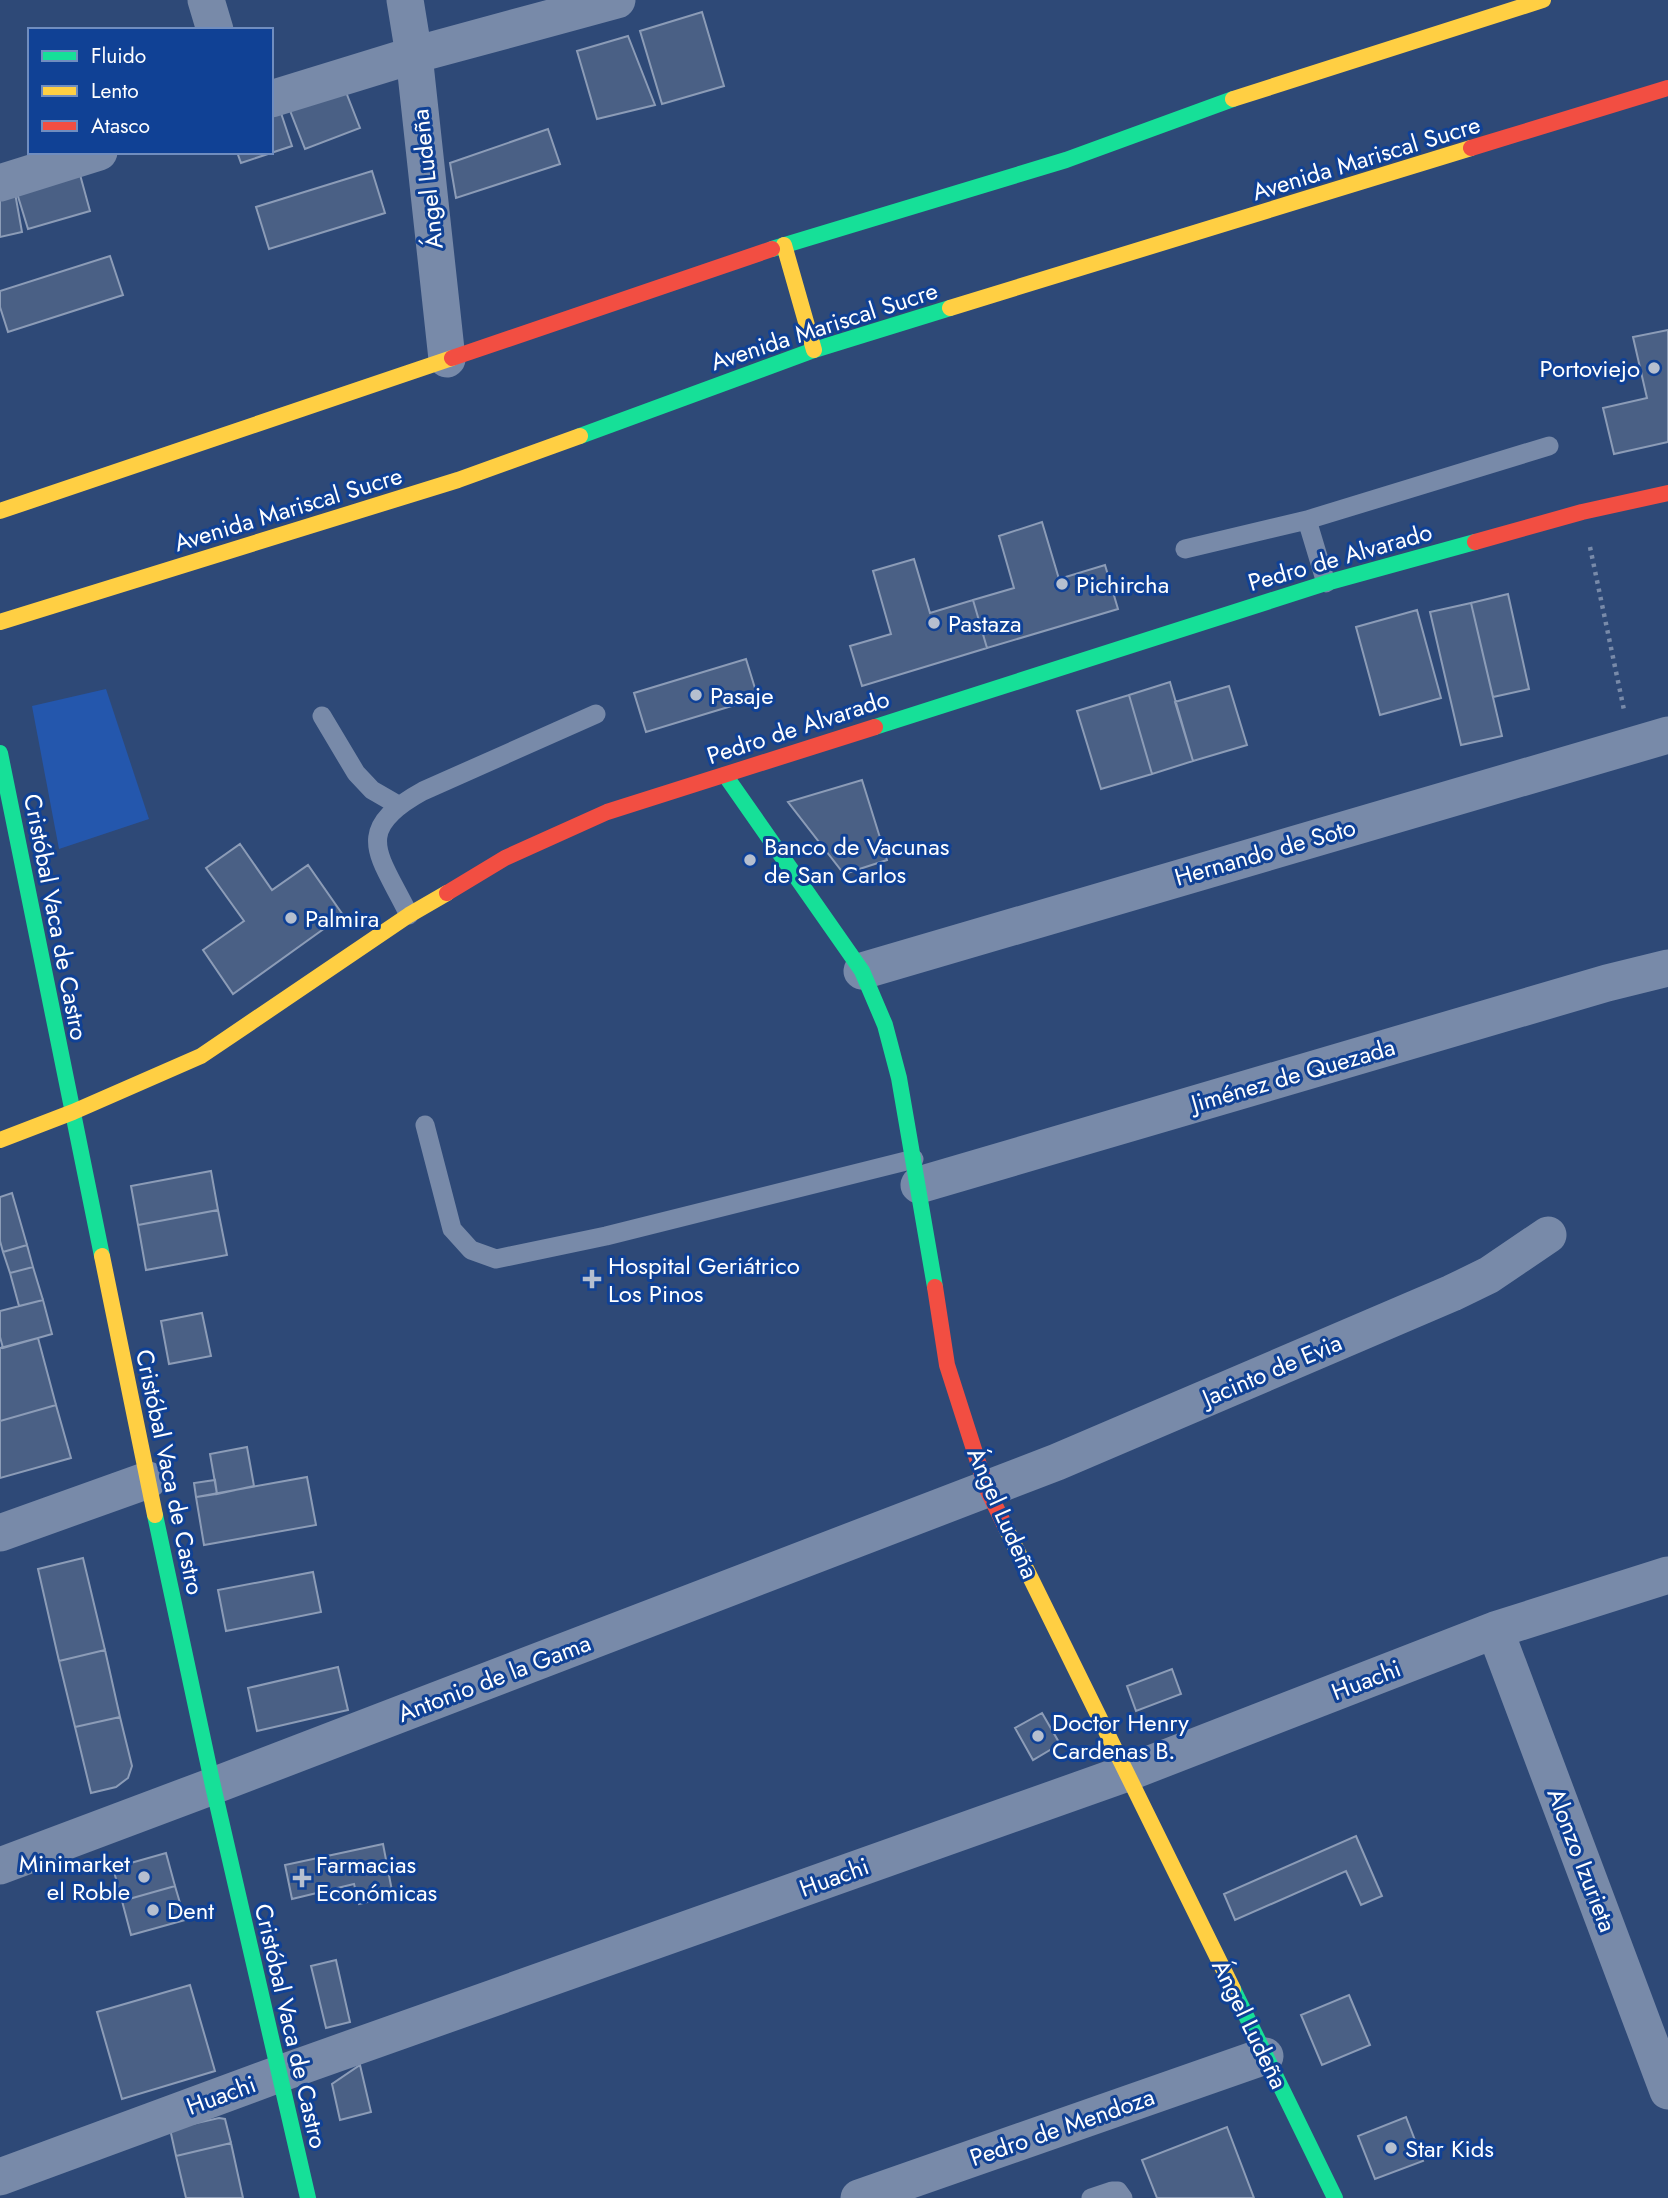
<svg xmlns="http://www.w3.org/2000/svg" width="1668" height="2198" font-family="Jost,sans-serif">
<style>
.green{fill:#2457ad}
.building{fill:#4a6085;stroke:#8c9cb7;stroke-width:2}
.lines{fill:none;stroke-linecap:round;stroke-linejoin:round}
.path{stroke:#788aa9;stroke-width:4.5;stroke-dasharray:3.5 5;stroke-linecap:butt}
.lane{stroke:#788aa9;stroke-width:19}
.street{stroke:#788aa9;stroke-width:37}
.fast{stroke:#16e098;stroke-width:16}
.slow{stroke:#ffcf43;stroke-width:16}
.jam{stroke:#f24e42;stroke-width:16}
.poi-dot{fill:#b6bfcf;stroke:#104195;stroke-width:2.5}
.labels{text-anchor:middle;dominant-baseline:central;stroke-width:6;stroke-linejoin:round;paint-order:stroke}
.street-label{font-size:24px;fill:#fff;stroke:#104195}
.poi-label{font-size:24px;fill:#fff;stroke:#104195;text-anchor:start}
</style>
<rect width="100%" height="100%" fill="#2e4977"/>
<path class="green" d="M106 689 149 819 59 849 32 706Z"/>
<path class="building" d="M702 12 724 86 662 104 640 31Z
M628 36 655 105 597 119 577 51Z
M344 87 360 128 305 149 289 108Z
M279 107 292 146 241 163 237 152H271V110Z
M548 129 560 164 456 198 450 163Z
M79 171 90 211 28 229 16 190Z
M372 171 385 213 269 249 256 207Z
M15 193 22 232 0 237V196Z
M110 256 123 295 8 332 0 307V291Z
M1668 330V442L1614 454 1603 408 1647 398 1633 337Z
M1042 522 1059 579 1105 565 1118 609 987 648 973 600 1014 588 999 536Z
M914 559 930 613 973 600 987 648 862 686 850 646 891 634 873 571Z
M1508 594 1529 689 1493 697 1471 603Z
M1471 603 1502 736 1461 745 1430 612Z
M1417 610 1441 698 1380 715 1356 627Z
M746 659 758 698 646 732 634 693Z
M1170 682 1193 761 1152 774 1129 695Z
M1229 686 1247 745 1193 761 1175 702Z
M1129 695 1152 774 1101 789 1077 711Z
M862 780 887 860 844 874 788 802Z
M240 844 272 890 308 865 343 915 233 994 203 950 244 921 206 868Z
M211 1171 218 1210 138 1225 131 1186Z
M12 1193 27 1245 3 1252 0 1241V1197Z
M218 1210 227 1255 146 1270 138 1225Z
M27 1245 33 1267 10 1273 3 1252Z
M33 1267 43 1300 19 1306 10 1273Z
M43 1300 52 1334 3 1348 0 1337V1311Z
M202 1313 211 1356 169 1364 161 1321Z
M38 1338 56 1405 0 1421V1348Z
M56 1405 71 1458 0 1478V1421Z
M247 1447 254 1486 217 1494 210 1454Z
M307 1477 316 1525 204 1545 196 1497Z
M215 1480 217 1494 196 1497 194 1483Z
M83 1558 105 1650 59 1661 38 1569Z
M313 1572 321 1612 226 1631 218 1590Z
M105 1650 120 1717 75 1727 59 1661Z
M338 1667 348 1710 257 1731 248 1688Z
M1172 1669 1181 1694 1136 1711 1127 1686Z
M1042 1713 1060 1744 1033 1760 1015 1728Z
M120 1717 132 1766 128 1778 116 1787 91 1793 75 1727Z
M1356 1836 1382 1896 1361 1905 1346 1871 1235 1920 1224 1894Z
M383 1844 393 1896 359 1904 354 1884 292 1899 285 1865Z
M166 1853 175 1886 122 1901 113 1868Z
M175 1886 185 1920 131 1935 122 1901Z
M336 1960 350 2022 326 2028 311 1966Z
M190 1985 215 2071 122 2099 97 2012Z
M1349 1995 1370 2045 1322 2065 1301 2015Z
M360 2065 371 2112 340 2120 332 2084Z
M1406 2117 1423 2161 1375 2179 1358 2136Z
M219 2118 225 2119 231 2143 176 2156 170 2129Z
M1227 2127 1254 2198H1157L1142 2160Z
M231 2143 243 2198H186L176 2156Z"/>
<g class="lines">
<path class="path" d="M1590 547 1624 710"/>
<path class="lane" d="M1185 549 1307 520
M1326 583 1307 520 1549 446
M322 716 356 773 372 790 398 805
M409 915C380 855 350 831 423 791L596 714
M425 1125 452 1229 471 1250 496 1259 606 1236 914 1159
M1091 2198 1112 2191H1118L1123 2198"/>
<path class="street" d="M206 0 215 30
M405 0 414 55 447 359
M271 99 414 55 617 0
M0 183 99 152
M862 971 1668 735
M919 1185 1607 983 1668 968
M0 1533 148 1480
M1495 1630 1668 2091
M0 1866 213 1786 1057 1462 1452 1293 1489 1275 1548 1235
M0 2177 279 2074 1127 1773 1495 1630 1668 1575
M859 2198 1265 2056"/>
<path class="fast" d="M772 249 1066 160 1233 99
M580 436 814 350 950 308
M875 727 1326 583 1475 542
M0 753 102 1256
M725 775 862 971 885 1025 899 1078 935 1287
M155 1515 213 1786 308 2198
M1233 1989 1335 2198"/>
<path class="slow" d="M1233 99 1543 0
M784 245 814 350
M950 308 1471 148
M0 511 452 358
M0 622 458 480 580 436
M0 1140 73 1112 201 1056 409 915 447 893
M102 1256 155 1515
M1006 1528 1233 1989"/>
<path class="jam" d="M1471 148 1668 88
M452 358 772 249
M1475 542 1582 512 1668 493
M447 893 505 858 607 812 875 727
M935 1287 947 1365 986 1487 1006 1528"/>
</g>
<g class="poi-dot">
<circle cx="1654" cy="368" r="7"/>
<circle cx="1062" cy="584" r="7"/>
<circle cx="934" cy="623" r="7"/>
<circle cx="696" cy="695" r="7"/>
<circle cx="750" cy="860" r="7"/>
<circle cx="291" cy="918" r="7"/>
<path d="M588.5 1268.5h7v7h7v7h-7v7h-7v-7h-7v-7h7z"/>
<circle cx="1038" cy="1736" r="7"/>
<circle cx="144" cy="1877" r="7"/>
<path d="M298.5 1867.5h7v7h7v7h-7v7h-7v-7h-7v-7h7z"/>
<circle cx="153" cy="1910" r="7"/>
<circle cx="1391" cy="2148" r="7"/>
</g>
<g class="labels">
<g class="street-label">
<text transform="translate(1366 158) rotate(-17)">Avenida Mariscal Sucre</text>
<text transform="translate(427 179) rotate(-96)">Ángel Ludeña</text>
<text transform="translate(824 326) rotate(-18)">Avenida Mariscal Sucre</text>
<text transform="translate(288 509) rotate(-17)">Avenida Mariscal Sucre</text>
<text transform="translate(1340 557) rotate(-16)">Pedro de Alvarado</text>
<text transform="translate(798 727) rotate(-18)">Pedro de Alvarado</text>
<text transform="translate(1265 852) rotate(-16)">Hernando de Soto</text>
<text transform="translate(56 917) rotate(79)">Cristóbal Vaca de Castro</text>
<text transform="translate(1293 1075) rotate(-16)">Jiménez de Quezada</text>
<text transform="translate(1272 1370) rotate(-23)">Jacinto de Evia</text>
<text transform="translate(170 1472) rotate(78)">Cristóbal Vaca de Castro</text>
<text transform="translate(1003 1513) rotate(66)">Ángel Ludeña</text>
<text transform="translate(494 1678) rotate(-21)">Antonio de la Gama</text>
<text transform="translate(1366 1680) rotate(-21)">Huachi</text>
<text transform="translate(1582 1860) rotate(69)">Alonzo Izurieta</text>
<text transform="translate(834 1877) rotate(-20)">Huachi</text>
<text transform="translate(1250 2024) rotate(64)">Ángel Ludeña</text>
<text transform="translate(291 2026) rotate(77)">Cristóbal Vaca de Castro</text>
<text transform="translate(221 2095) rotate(-20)">Huachi</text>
<text transform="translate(1062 2127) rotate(-19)">Pedro de Mendoza</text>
</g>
<g class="poi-label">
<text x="1640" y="368" text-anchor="end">Portoviejo</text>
<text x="1076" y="584">Pichircha</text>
<text x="948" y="623">Pastaza</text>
<text x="710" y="695">Pasaje</text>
<text x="764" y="846">Banco de Vacunas<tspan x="764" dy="28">de San Carlos</tspan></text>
<text x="305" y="918">Palmira</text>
<text x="608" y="1265">Hospital Geriátrico<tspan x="608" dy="28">Los Pinos</tspan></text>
<text x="1052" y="1722">Doctor Henry<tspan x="1052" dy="28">Cardenas B.</tspan></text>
<text x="130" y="1863" text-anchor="end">Minimarket<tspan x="130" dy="28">el Roble</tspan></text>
<text x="316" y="1864">Farmacias<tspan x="316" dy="28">Económicas</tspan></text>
<text x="167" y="1910">Dent</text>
<text x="1405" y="2148">Star Kids</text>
</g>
</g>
<rect x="28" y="28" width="245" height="126" fill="#104195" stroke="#708dbf" stroke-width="2"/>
<rect x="42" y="51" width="35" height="10" fill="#16e098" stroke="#708dbf" stroke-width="2"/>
<text x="91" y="63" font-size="21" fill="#ffffff">Fluido</text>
<rect x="42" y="86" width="35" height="10" fill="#ffcf43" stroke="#708dbf" stroke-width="2"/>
<text x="91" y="98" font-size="21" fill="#ffffff">Lento</text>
<rect x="42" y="121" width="35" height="10" fill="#f24e42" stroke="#708dbf" stroke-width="2"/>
<text x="91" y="133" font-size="21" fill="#ffffff">Atasco</text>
</svg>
